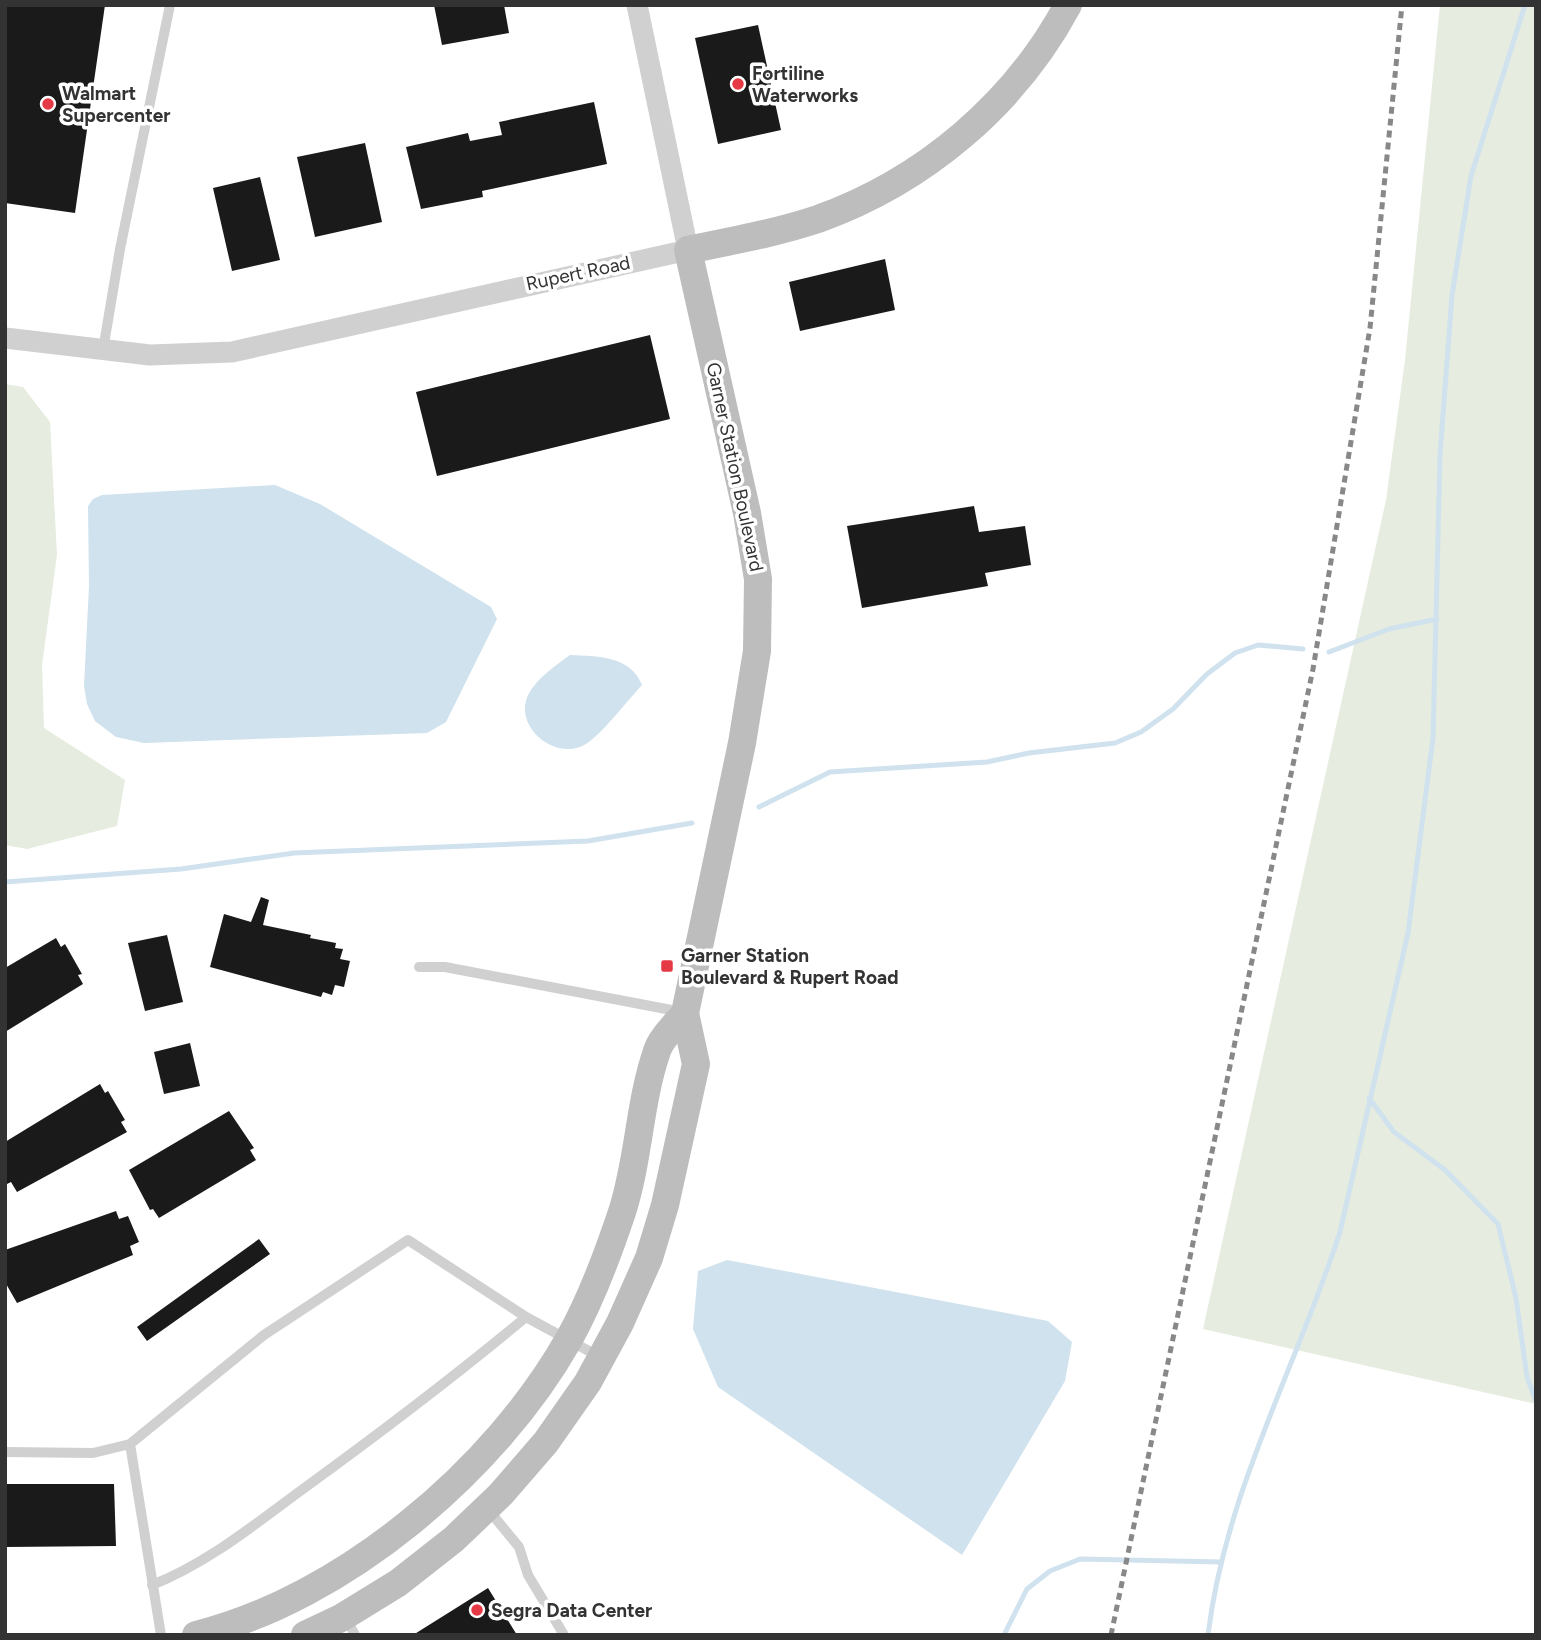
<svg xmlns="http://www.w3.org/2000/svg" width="1541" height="1640" font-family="Figtree,sans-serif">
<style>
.green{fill:#e6ecdf}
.water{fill:#cfe2ee}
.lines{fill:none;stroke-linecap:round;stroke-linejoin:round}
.stream{stroke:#cfe2ee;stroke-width:5}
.building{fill:#1a1a1a}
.lane{stroke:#d0d0d0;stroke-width:10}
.street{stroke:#d0d0d0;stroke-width:21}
.secondary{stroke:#bdbdbd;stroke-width:28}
.rail{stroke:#888;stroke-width:5;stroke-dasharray:7 5;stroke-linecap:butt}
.poi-dot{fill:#e63946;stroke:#fff;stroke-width:2.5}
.labels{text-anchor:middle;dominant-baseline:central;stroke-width:7;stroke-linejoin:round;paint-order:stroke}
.poi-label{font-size:19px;font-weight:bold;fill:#333;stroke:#fff;text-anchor:start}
.street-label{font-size:19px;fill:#333;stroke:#fff}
</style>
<rect width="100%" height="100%" fill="#fff"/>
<path class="green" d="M1440 5H1536V1404L1203 1329 1386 500 1405 360Z
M5 384 23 387 50 422 57 555 42 665 44 728 125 780 117 826 27 849 5 845Z"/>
<path class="water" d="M275 485 320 504 491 607 497 619 446 722 427 733 144 743 116 737 95 721 87 704 84 686 89 586 88 506 93 499 102 495Z
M570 655C597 656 631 656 642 685 626 702 605 731 586 744 559 761 518 732 526 701 531 682 555 666 570 655Z
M727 1260 1048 1321 1072 1342 1065 1381 962 1555 718 1387 693 1329 698 1271Z"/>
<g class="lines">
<path class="stream" d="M1329 652 1389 629 1437 619
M759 807 830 772 987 762 1029 753 1115 743 1141 732 1173 709 1207 674 1235 653 1258 645 1303 649
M5 882 181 869 294 853 588 841 692 823
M1369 1098 1394 1132 1445 1170 1498 1224 1516 1298 1527 1377 1536 1401
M1004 1635 1027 1589 1050 1571 1080 1559 1221 1562
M1208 1635C1225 1493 1297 1366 1340 1232L1408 933 1433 738 1440 455 1452 295 1471 176 1525 5"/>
</g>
<path class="building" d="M5 5H105L75 213 5 203Z
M434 5H504L509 33 442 45Z
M758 25 781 130 718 144 695 38Z
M594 102 607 164 482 191 483 197 421 209 406 147 468 133 470 141 502 135 499 122Z
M365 143 382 222 315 237 297 157Z
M260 177 280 260 232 271 213 188Z
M885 259 895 310 800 331 789 282Z
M650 335 670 419 437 476 416 392Z
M974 506 979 532 1025 526 1031 565 985 573 988 586 862 608 847 526Z
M261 897 269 900 263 925 311 935 310 938 336 943 335 948 343 949 340 959 350 961 344 987 335 985 332 995 323 992 321 997 210 967 224 914 251 922Z
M167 935 183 1002 145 1011 128 943Z
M56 938 61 947 65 944 82 974 78 975 83 984 5 1032V968Z
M190 1043 200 1086 164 1094 154 1052Z
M100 1084 105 1093 108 1091 125 1120 121 1122 127 1132 17 1192 11 1182 5 1185V1142Z
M229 1111 254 1148 250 1150 256 1160 159 1218 153 1209 150 1210 129 1170Z
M116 1211 119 1219 128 1216 139 1242 130 1246 133 1255 17 1303 5 1282V1250Z
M259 1239 270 1254 147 1341 137 1327Z
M5 1484H114L116 1546 5 1547Z
M488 1588 517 1635H413Z"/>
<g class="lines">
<path class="lane" d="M103 350 120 249 170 5
M419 967H445L682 1012
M130 1444 264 1335 408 1240 526 1317 600 1357
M5 1452 93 1453 130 1444 161 1635
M487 1508 519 1547 528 1575 564 1635
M152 1585C208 1563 255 1524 303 1489 380 1433 454 1377 526 1317
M345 1616 355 1635"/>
<path class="street" d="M5 338 150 355 232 352 688 250 637 5"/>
<path class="secondary" d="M196 1635C344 1598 495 1470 569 1339 591 1300 608 1254 622 1212 639 1160 639 1103 657 1051 661 1038 676 1024 685 1013
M305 1635 341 1618 398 1583 454 1539 501 1494 546 1442 588 1382 620 1323 649 1258 665 1205 696 1064 685 1013 742 743 757 651 758 579 747 513 688 250C731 241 776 233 818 219 924 181 1015 104 1068 5"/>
<path class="rail" d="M1111 1635 1313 669 1370 328 1402 5"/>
</g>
<g class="poi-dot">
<circle cx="738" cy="84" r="7"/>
<circle cx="48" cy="104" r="7"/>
<rect x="660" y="959" width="14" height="14" rx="3.5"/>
<circle cx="477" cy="1610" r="7"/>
</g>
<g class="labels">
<g class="poi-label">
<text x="752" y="73">Fortiline<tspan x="752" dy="22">Waterworks</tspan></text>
<text x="62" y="93">Walmart<tspan x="62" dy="22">Supercenter</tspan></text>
<text x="681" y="955">Garner Station<tspan x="681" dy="22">Boulevard &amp; Rupert Road</tspan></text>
<text x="491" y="1610">Segra Data Center</text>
</g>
<g class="street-label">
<text transform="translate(578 273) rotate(-12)">Rupert Road</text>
<text transform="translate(735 467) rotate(78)">Garner Station Boulevard</text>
</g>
</g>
<rect width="1541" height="1640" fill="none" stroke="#333333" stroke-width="14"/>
</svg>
